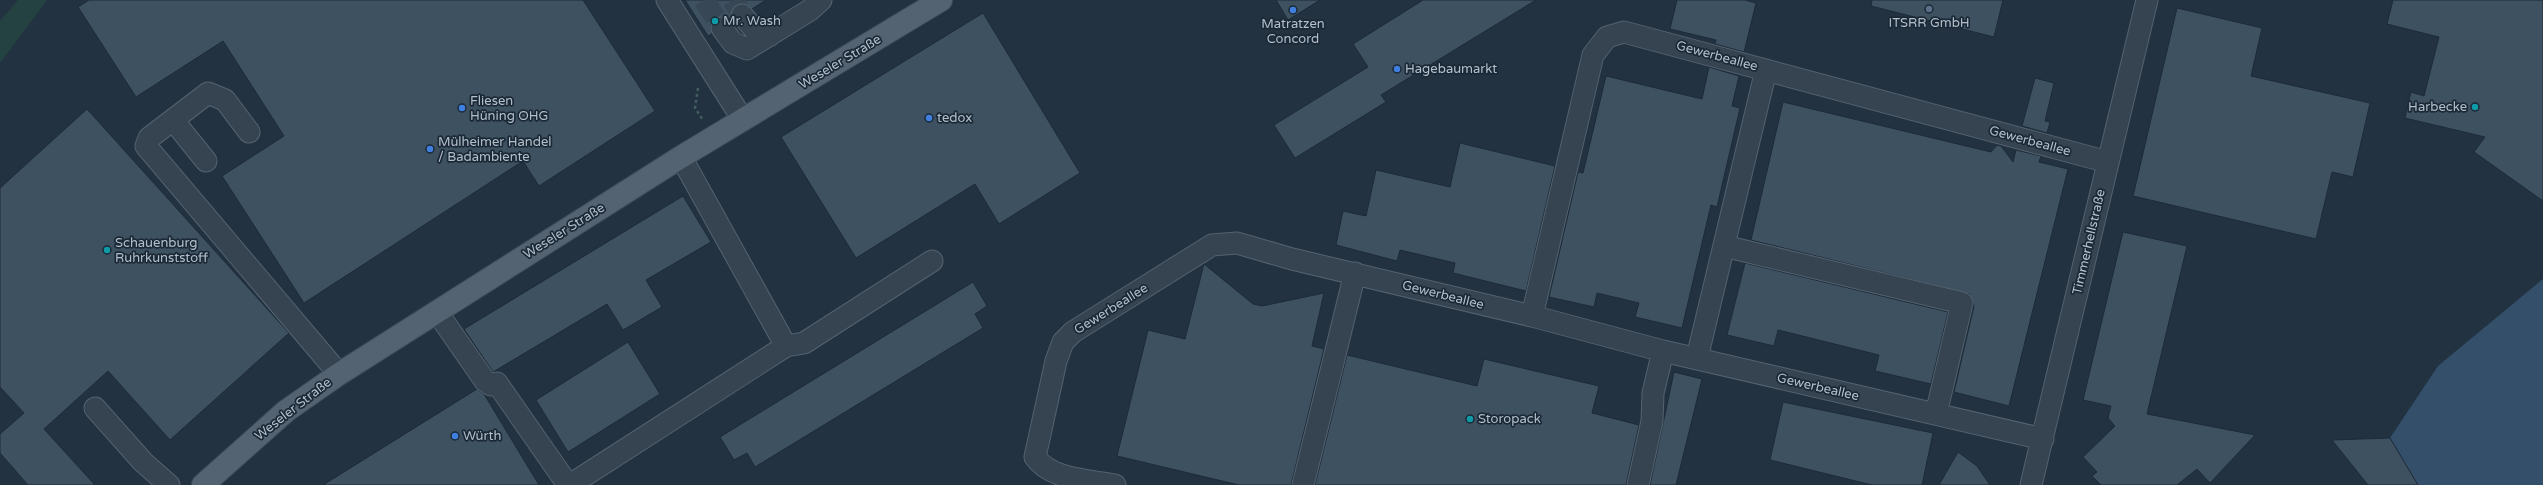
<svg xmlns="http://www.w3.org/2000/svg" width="2543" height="485" font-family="'Varela Round',sans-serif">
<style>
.green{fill:#244242}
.water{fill:#344f6a}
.building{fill:#3e5161;stroke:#1d2b38}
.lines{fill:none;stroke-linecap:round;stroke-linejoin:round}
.minor-tunnel{stroke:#384756;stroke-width:21;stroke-dasharray:21 10;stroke-linecap:butt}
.minor-casing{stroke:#54626f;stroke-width:23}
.major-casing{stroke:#404d5a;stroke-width:24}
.path{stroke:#425e5f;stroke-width:2.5;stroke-dasharray:3 3;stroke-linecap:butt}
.minor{stroke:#364451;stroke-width:21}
.major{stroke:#546371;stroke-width:22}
.service-dot{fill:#5c6f8a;stroke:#1b2936;stroke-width:1.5}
.shop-dot{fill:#3f7fe0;stroke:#1b2936;stroke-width:1.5}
.culture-dot{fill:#0f9aa8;stroke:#1b2936;stroke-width:1.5}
.labels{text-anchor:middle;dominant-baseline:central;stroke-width:3.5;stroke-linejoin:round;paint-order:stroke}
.poi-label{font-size:13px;fill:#b3bfcc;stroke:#1b2936;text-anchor:start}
.street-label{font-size:13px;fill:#b3bfcc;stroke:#1b2936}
</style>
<rect width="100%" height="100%" fill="#223241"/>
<path class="green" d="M18 0H47L0 63V21Z"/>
<path class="water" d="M2543 279V485H2418L2390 438 2438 366Z"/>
<path class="building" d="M89 0H583L655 111 539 186 523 161 304 303 222 176 284 136 223 41 136 97 78 7Z
M685 0H766L752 9 746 4 735 6 731 11 732 21 726 17 715 18 711 24 712 34 708 36Z
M1276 0H1320L1288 20Z
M1423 0H1536L1381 95 1386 102 1295 158 1274 125 1368 67 1353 44Z
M1677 0H1745L1756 3 1744 52 1715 44 1716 40 1670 29Z
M1872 0H2003L1994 37 1871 6Z
M2393 0H2543V201L2474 152 2485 137 2405 118 2411 92 2424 96 2439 37 2387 24Z
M2177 8 2262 28 2251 76 2370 103 2353 177 2332 172 2316 239 2133 196Z
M983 13 1080 173 999 224 975 184 856 258 781 137Z
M1709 67 1739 76 1732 106 1740 108 1717 207 1711 205 1682 328 1635 317 1639 303 1597 293 1594 307 1549 297 1578 172 1583 173 1606 76 1702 99Z
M2035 78 2054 83 2045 121 2050 122 2047 133 2022 126Z
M1783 102 1991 152 1997 145 2001 146 2013 162 2016 150 2041 156 2039 162 2068 169 2009 406 1954 392 1974 306 1970 294 1751 240Z
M87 109 289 333 170 440 108 371 44 429 95 485H28L0 453V434L24 413 0 387V188Z
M1460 143 1555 166 1526 291 1453 273 1455 263 1400 250 1397 261 1336 245 1343 211 1366 216 1376 170 1450 187Z
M683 196 711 242 646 280 662 307 623 330 607 304 493 372 464 329Z
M2123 232 2187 246 2147 414 2255 435 2210 483 2197 469 2177 485H2101L2092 476 2097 472 2083 457 2115 426 2108 418 2111 406 2083 400Z
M1745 263 1948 312 1931 384 1875 371 1879 355 1778 330 1774 346 1727 335Z
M1204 264 1253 304 1262 306 1324 293 1312 346 1324 349 1291 485H1239L1117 456 1148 330 1185 339Z
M973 282 987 306 975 314 983 328 755 467 747 453 734 460 720 437Z
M628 342 660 394 568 452 536 400Z
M1347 355 1477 386 1484 359 1599 386 1592 413 1639 425 1626 485H1315Z
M1674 372 1702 379 1676 485H1650Z
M477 389 484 394 539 485H323Z
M1783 402 1933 433 1922 485H1872L1770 460Z
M2390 438 2418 485H2368L2332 440Z
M1958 452 1977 466 1990 485H1939Z"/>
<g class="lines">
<path class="minor-tunnel" d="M704 0 722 28
M733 0 742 15"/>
<defs>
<path id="minor" d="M667 0 743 120
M742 15 754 29 769 36
M722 28 733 43 747 49 810 10 821 0
M173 120 206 161
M249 132 225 100 208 93 149 138 146 146 339 374
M1724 246 1962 303 1936 414
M437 312 485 381 491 385 497 383 568 485
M1532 316 1593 55 1607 37 1624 32 2108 162
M786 346 804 343 932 261
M1697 358 1766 70
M95 408 143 462 169 485
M570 485 786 346 681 157
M1115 485C1089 480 1051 480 1035 457L1056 361 1063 342 1073 332 1212 245 1237 243 1292 259 1532 316 1663 351 2043 439
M1303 485 1355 273
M1638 485 1652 421 1653 393 1663 351
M2031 485 2147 0"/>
<path id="major" d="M203 485 286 411 339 374 681 157 941 0"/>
</defs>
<use href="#minor" class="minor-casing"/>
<use href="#major" class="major-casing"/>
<path class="path" d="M698 88 695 108 703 120"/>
<use href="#minor" class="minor"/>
<use href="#major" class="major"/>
</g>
<circle class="service-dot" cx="1929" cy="9" r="4"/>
<g class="shop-dot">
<circle cx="1293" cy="10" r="4"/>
<circle cx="1397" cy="69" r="4"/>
<circle cx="462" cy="108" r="4"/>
<circle cx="929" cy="118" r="4"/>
<circle cx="430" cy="149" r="4"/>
<circle cx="455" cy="436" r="4"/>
</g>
<g class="culture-dot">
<circle cx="715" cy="21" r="4"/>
<circle cx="2475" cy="107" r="4"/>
<circle cx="107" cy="250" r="4"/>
<circle cx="1470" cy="419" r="4"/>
</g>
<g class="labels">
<g class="poi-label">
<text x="723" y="21">Mr. Wash</text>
<text x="1929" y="23" text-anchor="middle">ITSRR GmbH</text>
<text x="1293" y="24" text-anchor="middle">Matratzen<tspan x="1293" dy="15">Concord</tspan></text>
<text x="1405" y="69">Hagebaumarkt</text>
<text x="470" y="101">Fliesen<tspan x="470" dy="15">Hüning OHG</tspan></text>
<text x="2467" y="107" text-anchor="end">Harbecke</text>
<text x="937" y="118">tedox</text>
<text x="438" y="142">Mülheimer Handel<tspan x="438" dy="15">/ Badambiente</tspan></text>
<text x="115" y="243">Schauenburg<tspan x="115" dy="15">Ruhrkunststoff</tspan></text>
<text x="1478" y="419">Storopack</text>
<text x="463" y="436">Würth</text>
</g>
<g class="street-label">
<text transform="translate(1717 56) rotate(15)">Gewerbeallee</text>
<text transform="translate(840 62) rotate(-31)">Weseler Straße</text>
<text transform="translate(2030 141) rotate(15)">Gewerbeallee</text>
<text transform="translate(564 231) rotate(-32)">Weseler Straße</text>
<text transform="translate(2089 242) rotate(-77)">Timmerhellstraße</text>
<text transform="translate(1443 295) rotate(14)">Gewerbeallee</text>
<text transform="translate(1111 309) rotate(-32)">Gewerbeallee</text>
<text transform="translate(1818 387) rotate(13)">Gewerbeallee</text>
<text transform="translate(293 409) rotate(-38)">Weseler Straße</text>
</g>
</g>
</svg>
